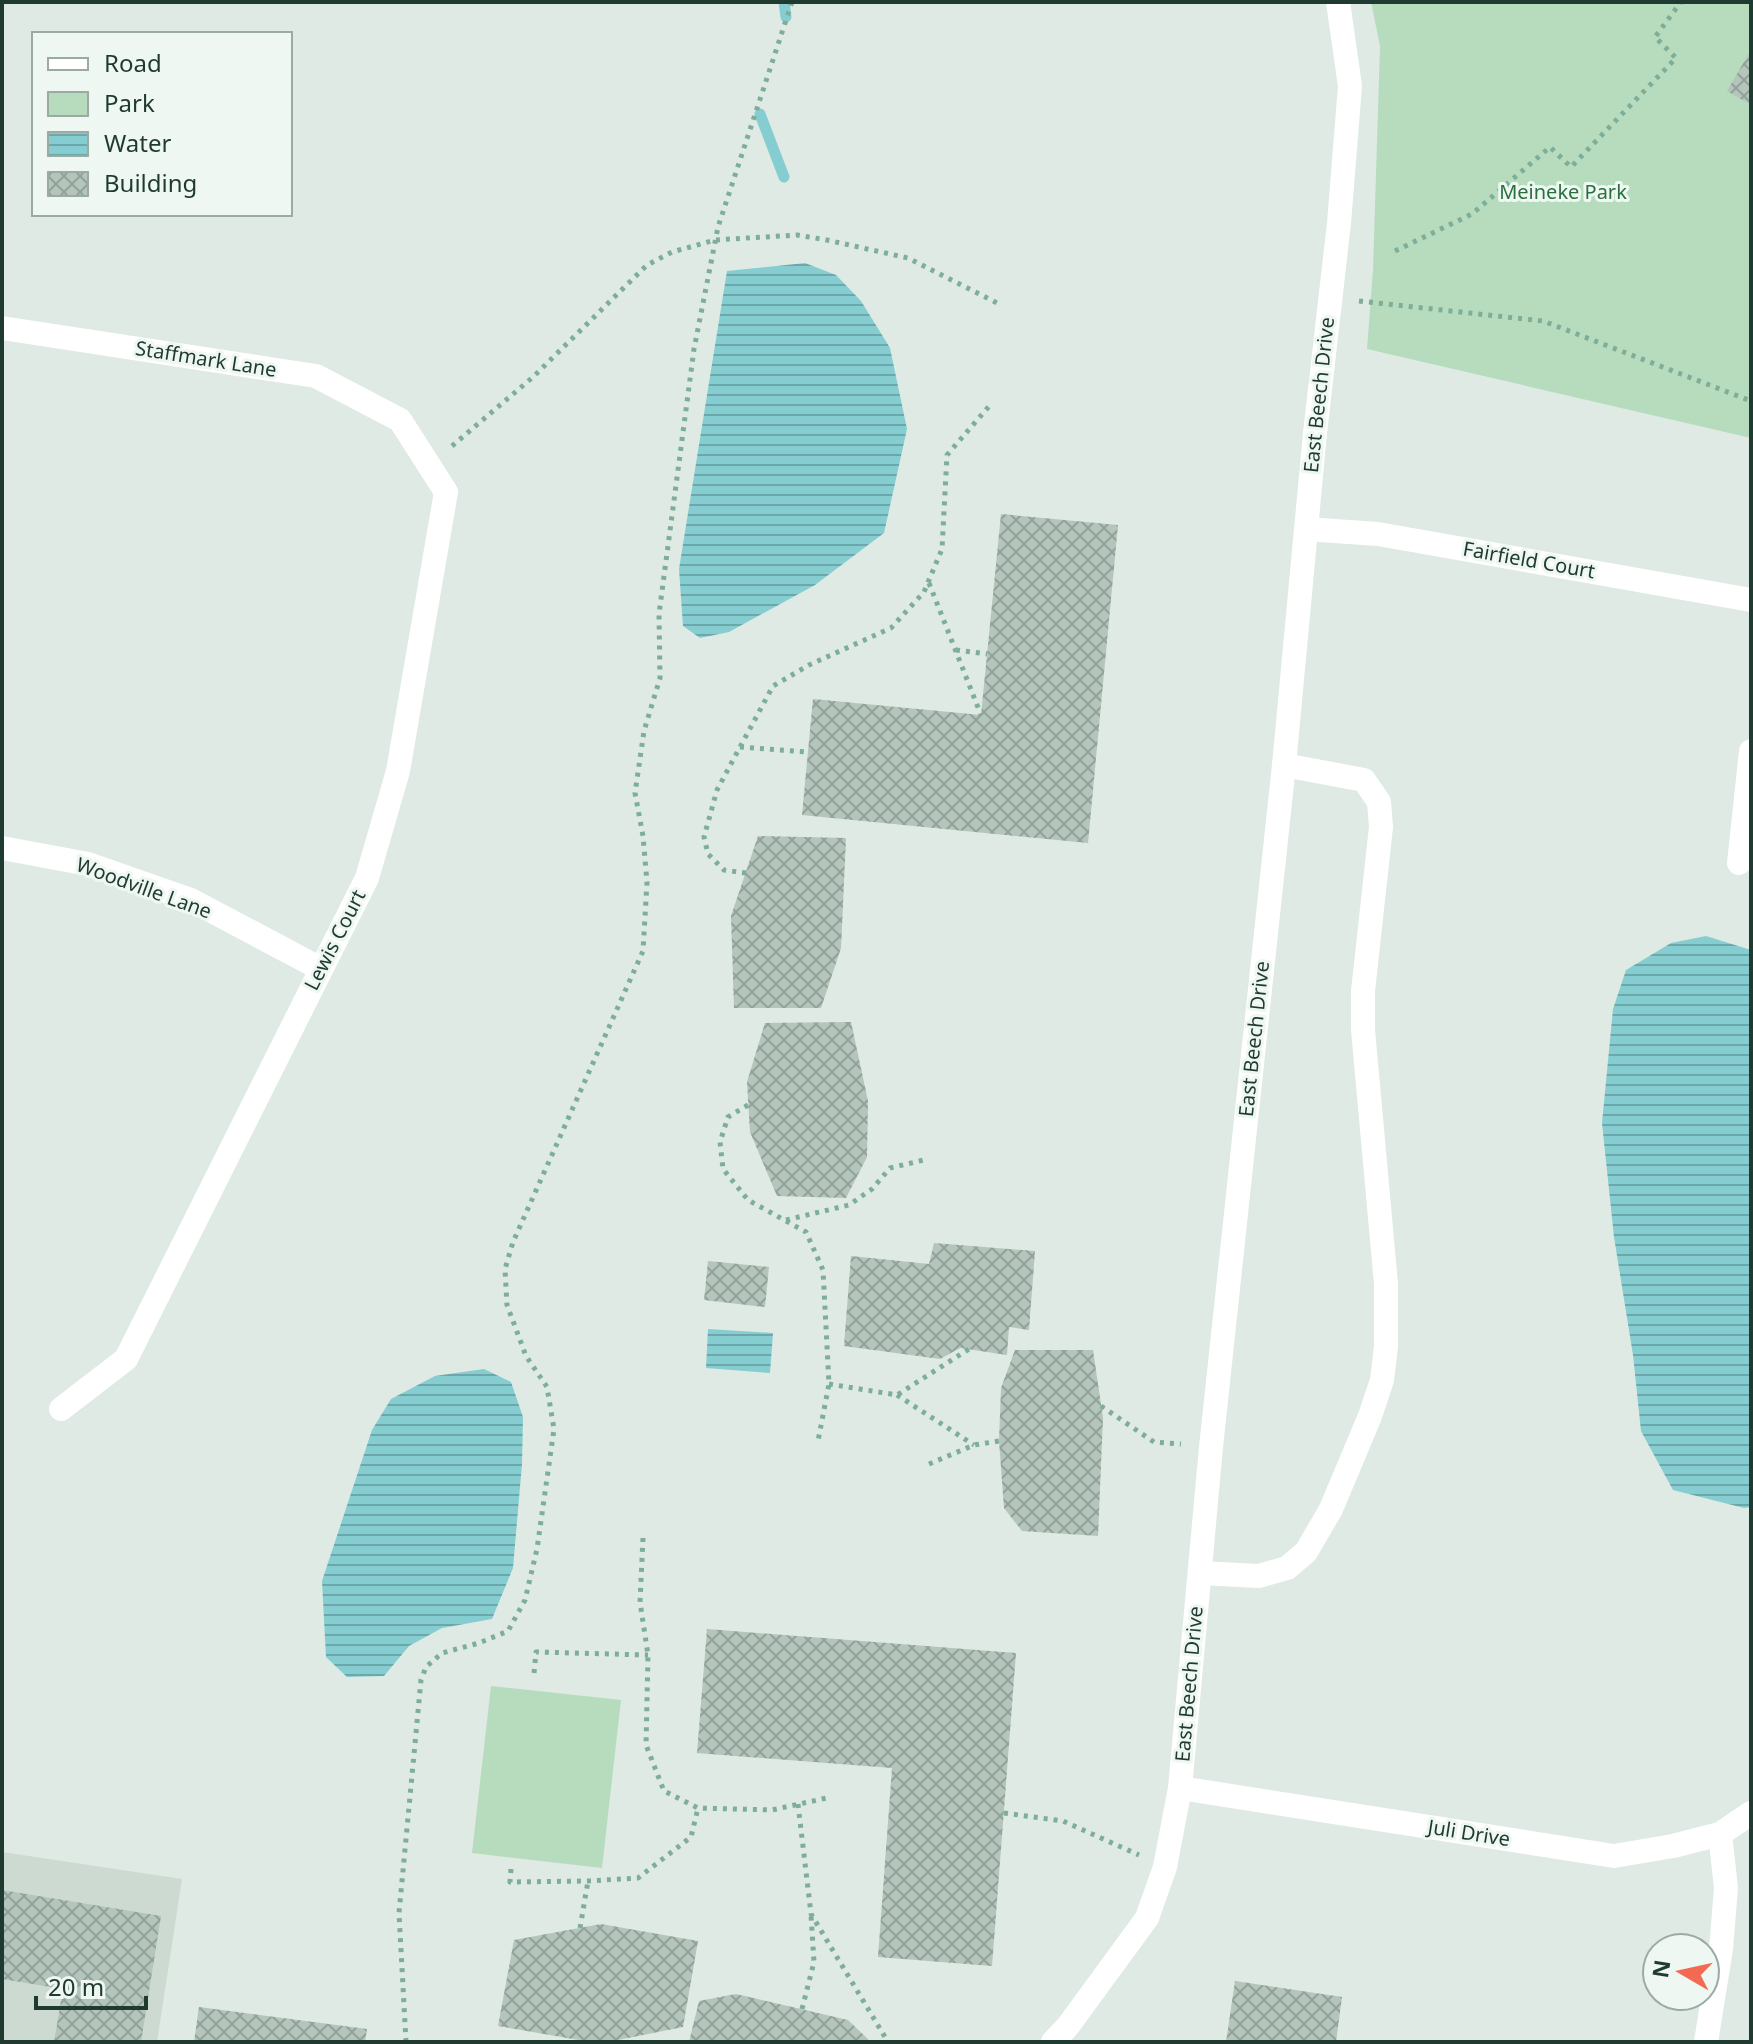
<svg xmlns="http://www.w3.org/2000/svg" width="1753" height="2044" font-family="'Noto Sans',sans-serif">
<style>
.built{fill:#ccdad2}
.green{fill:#b6dcbd}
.water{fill:url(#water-rules)}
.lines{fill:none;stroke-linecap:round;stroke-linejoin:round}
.stream{stroke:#85cdd0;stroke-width:11}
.building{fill:url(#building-cross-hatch)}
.path{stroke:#7eae9a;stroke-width:5;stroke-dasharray:4 6;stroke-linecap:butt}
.minor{stroke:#fff;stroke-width:24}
.labels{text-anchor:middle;stroke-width:6;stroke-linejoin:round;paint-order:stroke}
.park-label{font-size:20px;fill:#2a713e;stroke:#eef7f2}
.street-label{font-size:20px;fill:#1f3a30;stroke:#eef7f2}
</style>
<defs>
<pattern id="water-rules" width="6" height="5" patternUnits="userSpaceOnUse" patternTransform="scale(2)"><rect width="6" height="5" fill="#85cdd0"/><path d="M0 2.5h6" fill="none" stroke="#6ca7a9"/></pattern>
<pattern id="building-cross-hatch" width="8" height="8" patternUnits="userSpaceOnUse" patternTransform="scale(2)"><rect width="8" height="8" fill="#b4c5bc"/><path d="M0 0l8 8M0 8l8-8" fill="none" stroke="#92a199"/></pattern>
</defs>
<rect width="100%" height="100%" fill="#deeae3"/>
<!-- built -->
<path class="built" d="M2,1852L182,1879L157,2042H2Z"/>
<!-- green -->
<g class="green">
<path d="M1371,2H1751V438L1367,349L1373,270L1380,46Z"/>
<path d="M491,1686L621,1700L602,1868L472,1853Z"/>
</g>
<!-- water -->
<g class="water">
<path d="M805,263L836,275L861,301L890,348L907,429L884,533L815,585L729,632L700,638L683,626L679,569L727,271Z"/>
<path d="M1706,936L1751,950V1507L1744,1508L1673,1490L1641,1431L1633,1355L1614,1237L1602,1123L1613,1009L1626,970L1671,943Z"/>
<path d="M708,1329L773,1333L770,1373L706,1368Z"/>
<path d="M484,1369L511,1382L523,1417L522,1464L513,1568L492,1619L442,1628L409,1646L384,1676L347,1677L326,1657L322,1581L372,1430L391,1399L435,1376Z"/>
</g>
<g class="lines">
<!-- stream -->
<g class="stream">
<path d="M784,2L786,17"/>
<path d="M760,114L784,177"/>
</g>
</g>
<!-- building -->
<g class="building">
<path d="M1751,50V105L1727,91Z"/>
<path d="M1001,514L1118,525L1088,843L802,815L813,699L981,715Z"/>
<path d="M758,836L846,838L841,948L821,1008H734L731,916Z"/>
<path d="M851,1022L868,1101L867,1157L846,1198L777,1196L750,1132L747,1082L765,1023Z"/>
<path d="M934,1243L1035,1251L1029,1330L1009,1327L1007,1355L960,1348L940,1359L844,1346L851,1256L929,1264Z"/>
<path d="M708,1261L769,1267L765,1307L704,1300Z"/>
<path d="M1015,1350H1093L1103,1418L1098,1536L1022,1531L1004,1508L999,1441L1001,1388Z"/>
<path d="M707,1629L1016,1653L992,1966L878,1957L892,1768L697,1753Z"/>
<path d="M2,1890L161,1916L141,2042H54L63,1989L2,1979Z"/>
<path d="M601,1924L698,1941L683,2027L608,2042H590L498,2026L514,1940Z"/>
<path d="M1235,1981L1342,1997L1336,2042H1226Z"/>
<path d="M736,1994L848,2020L871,2042H689L699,2001Z"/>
<path d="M199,2007L367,2029L365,2042H194Z"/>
</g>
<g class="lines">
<!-- path -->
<g class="path">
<path d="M1395,251L1472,214L1550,147L1571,167L1676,58L1655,37L1681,2"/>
<path d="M1359,301L1543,321L1751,401"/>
<path d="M452,446L533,377L647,265L672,252L715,240L797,235L827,240L908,258L997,303"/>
<path d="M929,583L981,715"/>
<path d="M956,650L987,654"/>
<path d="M740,747L808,752"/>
<path d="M746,873L724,870L708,854L704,837L717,790L740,747L773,686L809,665L891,628L924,592L942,549L947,455L991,404"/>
<path d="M748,1105L728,1117L720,1142L723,1169L748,1200L806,1232L823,1270L829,1384L818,1441"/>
<path d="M786,1220L849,1205L872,1189L890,1168L928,1159"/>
<path d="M829,1384L897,1395L969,1349"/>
<path d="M897,1395L974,1445"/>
<path d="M1101,1406L1154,1442L1181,1444"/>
<path d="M929,1464L974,1445L999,1441"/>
<path d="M643,1538L640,1602L648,1655L646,1745L664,1791L698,1808L772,1810L831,1797"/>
<path d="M534,1673L536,1652L648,1655"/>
<path d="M798,1804L811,1914L888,2042"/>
<path d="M1004,1813L1063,1821L1139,1855"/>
<path d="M511,1869L510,1882L588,1881L638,1878L691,1837L698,1808"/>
<path d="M580,1928L588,1881"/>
<path d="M802,2009L814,1962L811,1915"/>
<path d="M406,2042L399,1913L421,1680L426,1667L442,1653L479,1643L508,1631L525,1600L537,1549L554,1429L547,1387L526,1356L507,1305L505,1269L513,1242L643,951L647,882L643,836L635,793L644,731L660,678L659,614L694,349L718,227L792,2"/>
</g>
<!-- minor -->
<g class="minor">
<path d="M2,328L316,376L400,420L446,492L398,771L367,878L126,1359L61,1409"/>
<path d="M1306,529L1378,534L1751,600"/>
<path d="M2,848L88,864L191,900L321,969"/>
<path d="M1739,863L1751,751"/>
<path d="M1200,1573L1259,1576L1287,1568L1306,1552L1331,1509L1370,1416L1382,1380L1386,1346V1284L1363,1030V991L1381,827L1379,802L1364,780L1284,765"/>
<path d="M1180,1788L1614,1856L1673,1846L1720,1834L1751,1813"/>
<path d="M1053,2042L1068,2026L1147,1918L1165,1867L1180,1788L1211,1447L1284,765L1315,433L1339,223L1350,86L1338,2"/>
<path d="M1706,2042L1721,1949L1726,1888L1720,1834"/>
</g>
</g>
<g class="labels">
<!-- park labels -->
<g class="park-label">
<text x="1563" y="199">Meineke Park</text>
</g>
<!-- street labels -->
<g class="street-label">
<text transform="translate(206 359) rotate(9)" y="7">Staffmark Lane</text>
<text transform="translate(1319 395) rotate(-84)" y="7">East Beech Drive</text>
<text transform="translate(1529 560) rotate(10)" y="7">Fairfield Court</text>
<text transform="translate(144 888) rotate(20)" y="7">Woodville Lane</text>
<text transform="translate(335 940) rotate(-63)" y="7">Lewis Court</text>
<text transform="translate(1254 1039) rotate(-84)" y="7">East Beech Drive</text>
<text transform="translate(1189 1684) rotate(-85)" y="7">East Beech Drive</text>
<text transform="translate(1469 1833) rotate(9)" y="7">Juli Drive</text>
</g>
</g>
<!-- border -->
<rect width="1753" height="2044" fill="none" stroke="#1f3a30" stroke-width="8"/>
<!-- legend -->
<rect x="32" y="32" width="260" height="184" fill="#eef7f2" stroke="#9baba4" stroke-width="2"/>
<rect x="48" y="58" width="40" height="12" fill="#ffffff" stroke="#9baba4" stroke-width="2"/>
<text x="104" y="72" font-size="24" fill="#1f3a30">Road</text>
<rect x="48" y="92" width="40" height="24" fill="#b6dcbd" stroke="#9baba4" stroke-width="2"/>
<text x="104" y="112" font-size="24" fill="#1f3a30">Park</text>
<rect x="48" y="132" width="40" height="24" fill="url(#water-rules)" stroke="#9baba4" stroke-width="2"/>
<text x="104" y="152" font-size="24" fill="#1f3a30">Water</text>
<rect x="48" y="172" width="40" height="24" fill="url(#building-cross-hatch)" stroke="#9baba4" stroke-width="2"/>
<text x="104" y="192" font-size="24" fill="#1f3a30">Building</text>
<!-- north arrow -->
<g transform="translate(1681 1972) rotate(279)"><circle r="38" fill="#eef7f2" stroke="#9baba4" stroke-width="2"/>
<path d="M0-6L14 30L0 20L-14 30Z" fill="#f36a53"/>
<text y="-12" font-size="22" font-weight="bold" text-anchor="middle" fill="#1f3a30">N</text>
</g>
<!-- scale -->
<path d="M36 1996v12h110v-12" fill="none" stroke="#1f3a30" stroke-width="4"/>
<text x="48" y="1996" font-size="24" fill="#1f3a30" stroke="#eef7f2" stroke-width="6" paint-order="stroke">20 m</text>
</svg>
